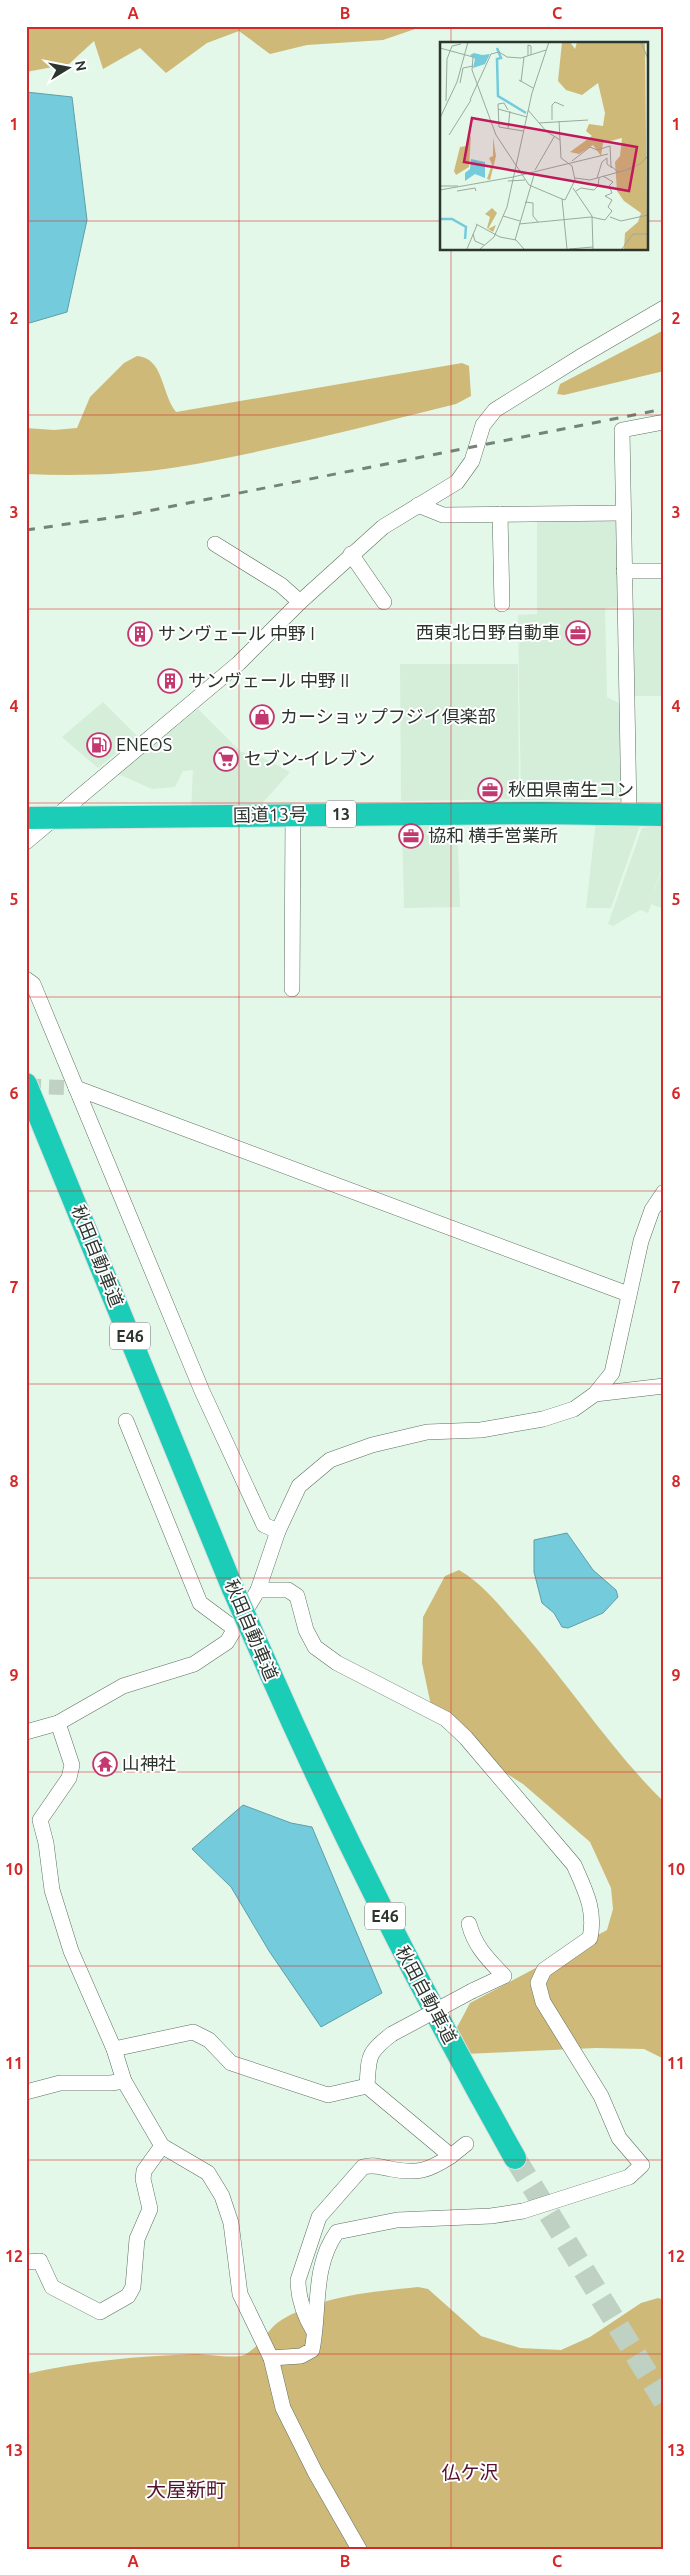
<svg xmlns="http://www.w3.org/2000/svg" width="690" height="2575" font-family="Ubuntu,'Noto Sans JP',sans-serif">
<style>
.built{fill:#d4eed9}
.forest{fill:#cfb978}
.water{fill:#74cbdc;stroke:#5f9ea8}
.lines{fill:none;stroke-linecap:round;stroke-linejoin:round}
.minor-tunnel{stroke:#bfd1c3;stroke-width:15;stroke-dasharray:15 8;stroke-linecap:butt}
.highway-tunnel{stroke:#bfd1c3;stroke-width:22;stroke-dasharray:22 11;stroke-linecap:butt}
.minor-casing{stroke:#5e7062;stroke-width:16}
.highway-casing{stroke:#dddfde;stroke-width:24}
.minor{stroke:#fff;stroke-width:15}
.highway{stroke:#1bccb6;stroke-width:22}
.rail{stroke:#768379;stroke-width:3;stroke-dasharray:9 9;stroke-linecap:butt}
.minor-bridge-casing{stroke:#5e7062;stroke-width:16;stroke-linecap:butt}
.highway-bridge-casing{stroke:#dddfde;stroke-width:24;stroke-linecap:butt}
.minor-bridge{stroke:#fff;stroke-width:15}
.highway-bridge{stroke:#1bccb6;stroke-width:22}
.grid{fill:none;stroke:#d62828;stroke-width:1;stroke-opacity:0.55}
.labels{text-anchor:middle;stroke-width:4;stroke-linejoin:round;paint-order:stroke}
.shield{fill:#fff;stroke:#6c726d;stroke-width:1}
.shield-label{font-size:16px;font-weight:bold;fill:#2d352f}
.poi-label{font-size:18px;fill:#2d352f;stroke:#fff;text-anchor:start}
.street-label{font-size:18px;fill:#2d352f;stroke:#fff}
.neighbourhood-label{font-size:19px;fill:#55122c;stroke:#fff}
.quarter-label{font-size:20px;fill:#55122c;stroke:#fff}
.inset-river{fill:none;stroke:#74cbdc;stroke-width:2.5}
.inset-road{fill:none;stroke:#9aaa9e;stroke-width:1}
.view{fill:#c2185b;fill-opacity:0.15;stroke:#c2185b;stroke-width:2.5}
.inset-edge{fill:none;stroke:#2d352f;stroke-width:2.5}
.neatline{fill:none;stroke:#d62828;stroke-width:2}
.grid-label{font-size:16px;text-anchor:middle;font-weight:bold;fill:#d62828}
</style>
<rect width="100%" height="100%" fill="#e3f8e8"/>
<!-- built -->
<g class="built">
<path d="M617,519L621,607L605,608L607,697L621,704L622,800H521L518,615L537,614V521Z"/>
<path d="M631,608H664V696H632Z"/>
<path d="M518,664L519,799L401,801L400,664Z"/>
<path d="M103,702L137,736L98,768L62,737Z"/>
<path d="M198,709L241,752L258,755L290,772L260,806L191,810L193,770L183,771L175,787L152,789L118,774Z"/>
<path d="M457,819L460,907L404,908L402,821Z"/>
<path d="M596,820L640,825L611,908H586Z"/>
<path d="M664,825V863L649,903L664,866V909L651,904L648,913L640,910L613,926L608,924L642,828Z"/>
</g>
<!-- forest -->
<g class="forest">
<path d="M26,26H424L383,40L307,45L270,54L239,31L207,43L166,73L140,48L103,69L94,41L69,64L26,72Z"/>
<path d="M664,330V371L564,395L557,394L560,384Z"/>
<path d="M137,356C164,358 161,393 176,412L462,363L469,366L471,396L456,404C364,427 271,451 178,467C129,475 76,476 26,474V428L54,430L77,428L90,397L124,363Z"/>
<path d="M459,1570C486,1586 500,1607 521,1630C570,1686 611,1750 664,1802V2059L644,2049L596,2048L464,2054L454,2033L470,2003L607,1930L613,1909L611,1888L590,1842L523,1784L469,1750L433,1715L422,1663L423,1617L445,1576Z"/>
<path d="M418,2287L428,2289L481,2336L520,2348L561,2350L590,2337L641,2303L658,2298L664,2300V2549H26V2374C82,2361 138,2356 195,2354C207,2354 235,2359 244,2355C261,2347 268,2327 283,2319C324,2295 372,2292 418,2287Z"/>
</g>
<!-- water -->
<g class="water">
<path d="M26,92L72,97L87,220L67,312L26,324Z"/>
<path d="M567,1533L593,1570L616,1590L618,1597L603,1613L568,1628L562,1627L554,1613L542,1603L534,1572V1540Z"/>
<path d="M243,1805L291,1823L312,1827L382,1993L321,2027L269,1951L231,1887L192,1849Z"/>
</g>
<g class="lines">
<!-- minor-tunnel -->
<path class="minor-tunnel" d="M26,1086L76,1088"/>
<!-- highway-tunnel -->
<path class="highway-tunnel" d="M515,2158L664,2401"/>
<!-- minor casing -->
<g class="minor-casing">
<g id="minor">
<path d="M418,505L443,515L623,513"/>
<path d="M500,514L502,604"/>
<path d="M215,544L281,585L300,602"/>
<path d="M351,554L384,602"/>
<path d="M624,571H664"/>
<path d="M629,813L622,430L664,422"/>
<path d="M26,842L239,663L300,602L383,527L457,482L472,461L483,425L495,410L580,357L664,308"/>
<path d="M26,979L33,984L202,1391L264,1525L278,1531"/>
<path d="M292,989L293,814"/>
<path d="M76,1088L628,1294"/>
<path d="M595,1394L664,1386"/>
<path d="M126,1421L200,1603L235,1629"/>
<path d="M258,1590H288L297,1596L306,1630L315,1647L337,1663L446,1719L466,1738L574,1865C585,1890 596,1910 590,1938L544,1970L538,1983L543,2002L601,2096L619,2138L642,2165L629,2177L523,2211L491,2216L397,2220L337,2232C312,2266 320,2311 312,2350L301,2356L271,2358"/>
<path d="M58,1723L72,1765L69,1778L40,1820L46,1843L52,1890L71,1951L114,2049L124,2081L162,2146L208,2173L222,2196L231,2223L240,2294L271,2358L283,2408L315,2472L359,2549"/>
<path d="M26,1732L58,1723L123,1686L194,1664L227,1642L258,1590L278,1531L299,1486L330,1460L372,1445L427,1432L481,1430L543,1419L574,1409L595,1394L612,1373L641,1241L652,1210L664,1192"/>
<path d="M469,1924C475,1947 488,1959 504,1976L472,1991"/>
<path d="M114,2049L193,2032L209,2040L231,2063L328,2095L367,2086"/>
<path d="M367,2086C369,2056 367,2053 392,2034"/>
<path d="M26,2092L60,2083H111L124,2081"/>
<path d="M451,2156L466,2144"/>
<path d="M26,2262L40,2261L52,2287L100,2312L128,2296L133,2287L137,2239L150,2209L143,2179L144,2171L162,2146"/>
<path d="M314,2332C305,2317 298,2298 298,2280L319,2217L363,2167C373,2164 380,2167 391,2169C418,2174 428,2171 451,2156L367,2086"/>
</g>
</g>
<!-- highway casing -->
<g class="highway-casing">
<g id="highway">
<path d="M26,818L540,813L664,815"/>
<path d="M26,1084L233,1589"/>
<path d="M268,1668C342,1836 425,1998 515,2158"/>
</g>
</g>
<!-- minor -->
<use href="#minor" class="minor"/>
<!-- highway -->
<use href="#highway" class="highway"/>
<!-- rail -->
<path class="rail" d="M26,530L123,516L664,409"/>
<!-- minor-bridge casing -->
<g class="minor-bridge-casing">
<path id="minor-bridge" d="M392,2034L472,1991"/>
</g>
<!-- highway-bridge casing -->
<g class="highway-bridge-casing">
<path id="highway-bridge" d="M233,1589L268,1668"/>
</g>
<!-- minor-bridge -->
<use href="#minor-bridge" class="minor-bridge"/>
<!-- highway-bridge -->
<use href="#highway-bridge" class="highway-bridge"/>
</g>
<!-- grid -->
<path class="grid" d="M239,26V2549M451,26V44M26,221H441M646,221H664M451,249V2549M26,415H664M26,609H664M26,803H664M26,997H664M26,1191H664M26,1384H664M26,1578H664M26,1772H664M26,1966H664M26,2160H664M26,2354H664"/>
<!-- icons -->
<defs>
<g id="office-ring" transform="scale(1.25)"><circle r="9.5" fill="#fff" stroke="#c3386e" stroke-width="1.5"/><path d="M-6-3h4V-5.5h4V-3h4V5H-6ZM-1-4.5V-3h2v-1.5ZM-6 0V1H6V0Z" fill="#c3386e"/></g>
<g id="building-ring" transform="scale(1.25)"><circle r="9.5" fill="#fff" stroke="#c3386e" stroke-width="1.5"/><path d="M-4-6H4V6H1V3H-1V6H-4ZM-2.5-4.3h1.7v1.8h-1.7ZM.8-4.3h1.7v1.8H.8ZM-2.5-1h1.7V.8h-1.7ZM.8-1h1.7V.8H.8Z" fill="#c3386e"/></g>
<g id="shop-ring" transform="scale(1.25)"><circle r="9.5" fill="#fff" stroke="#c3386e" stroke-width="1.5"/><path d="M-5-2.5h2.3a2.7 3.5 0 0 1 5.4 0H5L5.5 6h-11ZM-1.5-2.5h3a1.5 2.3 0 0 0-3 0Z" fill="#c3386e"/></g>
<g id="fuel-ring" transform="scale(1.25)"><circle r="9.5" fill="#fff" stroke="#c3386e" stroke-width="1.5"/><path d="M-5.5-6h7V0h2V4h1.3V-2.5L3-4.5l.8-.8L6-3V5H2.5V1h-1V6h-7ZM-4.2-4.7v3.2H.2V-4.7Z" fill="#c3386e"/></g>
<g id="supermarket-ring" transform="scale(1.25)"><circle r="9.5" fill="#fff" stroke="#c3386e" stroke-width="1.5"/><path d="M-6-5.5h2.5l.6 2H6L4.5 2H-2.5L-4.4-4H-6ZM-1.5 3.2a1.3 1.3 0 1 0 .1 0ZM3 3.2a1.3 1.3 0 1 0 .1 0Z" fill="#c3386e"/></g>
<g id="temple-ring" transform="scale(1.25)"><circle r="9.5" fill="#fff" stroke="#c3386e" stroke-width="1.5"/><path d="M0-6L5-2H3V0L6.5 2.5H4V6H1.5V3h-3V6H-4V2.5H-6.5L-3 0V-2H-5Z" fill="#c3386e"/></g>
</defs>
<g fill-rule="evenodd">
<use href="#office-ring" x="578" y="633"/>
<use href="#building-ring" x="140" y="634"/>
<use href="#building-ring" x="170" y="681"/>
<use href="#shop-ring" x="262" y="717"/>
<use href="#fuel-ring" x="99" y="745"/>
<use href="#supermarket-ring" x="226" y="759"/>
<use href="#office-ring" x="490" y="790"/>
<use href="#office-ring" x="411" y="836"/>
<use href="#temple-ring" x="105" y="1764"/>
</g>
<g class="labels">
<!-- shield labels -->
<g class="shield">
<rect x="326" y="800.5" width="30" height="27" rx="4"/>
<rect x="110" y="1322.5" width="40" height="27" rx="4"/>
<rect x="365" y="1902.5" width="40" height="27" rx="4"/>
</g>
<g class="shield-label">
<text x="341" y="820">13</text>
<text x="130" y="1342">E46</text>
<text x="385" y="1922">E46</text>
</g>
<!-- poi labels -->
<g class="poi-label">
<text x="560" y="639" text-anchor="end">西東北日野自動車</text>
<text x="158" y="640">サンヴェール 中野 I</text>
<text x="188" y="687">サンヴェール 中野 II</text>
<text x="280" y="723">カーショップフジイ倶楽部</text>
<text x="116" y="751">ENEOS</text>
<text x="244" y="765">セブン-イレブン</text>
<text x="508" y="796">秋田県南生コン</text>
<text x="428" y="842">協和 横手営業所</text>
<text x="122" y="1770">山神社</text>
</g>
<!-- street labels -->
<g class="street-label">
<text transform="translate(270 815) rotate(-1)" y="6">国道13号</text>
<text transform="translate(97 1256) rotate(68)" y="6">秋田自動車道</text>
<text transform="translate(251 1630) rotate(67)" y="6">秋田自動車道</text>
<text transform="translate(426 1995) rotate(62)" y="6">秋田自動車道</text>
</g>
<!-- neighbourhood labels -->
<g class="neighbourhood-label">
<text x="470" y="2479">仏ケ沢</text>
</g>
<!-- quarter labels -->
<g class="quarter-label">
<text x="186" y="2497">大屋新町</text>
</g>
</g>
<!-- overview -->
<g transform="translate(440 42)">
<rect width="208" height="208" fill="#e3f8e8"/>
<path d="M122,0H130L135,7L137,0H205L207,207H184L185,191L198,180L201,171L184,159L177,149L175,120L180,114L182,96L163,101L161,114L153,103L139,112L130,110L152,94L146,89L149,82L163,84L165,71L158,41L142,53L126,48L118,39ZM31,93L29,125L16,133L14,129L20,105L27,104ZM53,95L56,114L50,138L47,137L52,122L49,116L53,114ZM52,166L57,171L48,187L56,183L53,190L47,186L50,175L45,172Z" fill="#cfb978"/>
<path d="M34,11L42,13L50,12L45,22L33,26L35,17L30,13ZM31,117L45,120V136L35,132L25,139V131L30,127Z" fill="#74cbdc"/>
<path class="inset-river" d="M57,6L61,16L57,17L58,54L86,71M0,177H12L26,185L25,197"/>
<path class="inset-road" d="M201,0L208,17M0,6L33,15L32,28L56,93L89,143L122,157M88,14V3L91,4V13M79,38L93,46M81,40L84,15M20,41L23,26L33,24M30,58L51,12L59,10L67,15L81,16L106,8M6,59L7,17L12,4L21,2M58,67L87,75M68,68L64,61L58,62L59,85L83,89M88,68L106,89L120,98M0,76L17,40L28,0M112,78V63L115,60L124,64M119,79L121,116L132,124L135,138L125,158L122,157M99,81L148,78M68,87L70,69M9,93L31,58M132,119L150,105L157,108L170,104L171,124L178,130M95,128L114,95M135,136L150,138L186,128L200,122L208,114M157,136L162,120L167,116V122L172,126M68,139L85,138M0,144H18M133,146L152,174L153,207M0,148L73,135L168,112M17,149L35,146L36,149M136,149L141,146L154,148L158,144L159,136M122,157L127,207M85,160L93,161V174L98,180M63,174L80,179M170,175L181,179L208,173M36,182L60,195L76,198L84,207M79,182L151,175L165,178L172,169L168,165L172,158L165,154L172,151L169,144L173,140L163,134M33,192L35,199L44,203M75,198L94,133M27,207L37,183M40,207L54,195L67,165L92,51L109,0M129,207L153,205M182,207L193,192H208"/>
<path class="view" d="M32,76L197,105L189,149L24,120Z"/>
<rect width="208" height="208" class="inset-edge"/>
</g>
<!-- border -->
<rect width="690" height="2575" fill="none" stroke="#ffffff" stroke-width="55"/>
<!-- north arrow -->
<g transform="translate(68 68) rotate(80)" stroke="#ffffff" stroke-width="4" paint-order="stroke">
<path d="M0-4L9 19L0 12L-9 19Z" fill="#2d352f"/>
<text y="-8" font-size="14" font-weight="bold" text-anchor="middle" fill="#2d352f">N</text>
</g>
<rect x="28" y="28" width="634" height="2520" class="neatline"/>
<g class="grid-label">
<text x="133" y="19">A</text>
<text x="345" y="19">B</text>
<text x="557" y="19">C</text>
<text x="14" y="130">1</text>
<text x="676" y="130">1</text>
<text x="14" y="324">2</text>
<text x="676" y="324">2</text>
<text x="14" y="518">3</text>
<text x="676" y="518">3</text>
<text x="14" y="712">4</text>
<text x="676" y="712">4</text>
<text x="14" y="905">5</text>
<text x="676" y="905">5</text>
<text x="14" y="1099">6</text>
<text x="676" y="1099">6</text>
<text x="14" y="1293">7</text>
<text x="676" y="1293">7</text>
<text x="14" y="1487">8</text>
<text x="676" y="1487">8</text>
<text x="14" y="1681">9</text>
<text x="676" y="1681">9</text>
<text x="14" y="1875">10</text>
<text x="676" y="1875">10</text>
<text x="14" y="2069">11</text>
<text x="676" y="2069">11</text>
<text x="14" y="2262">12</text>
<text x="676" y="2262">12</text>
<text x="14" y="2456">13</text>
<text x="676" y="2456">13</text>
<text x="133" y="2567">A</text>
<text x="345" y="2567">B</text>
<text x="557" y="2567">C</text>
</g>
</svg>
